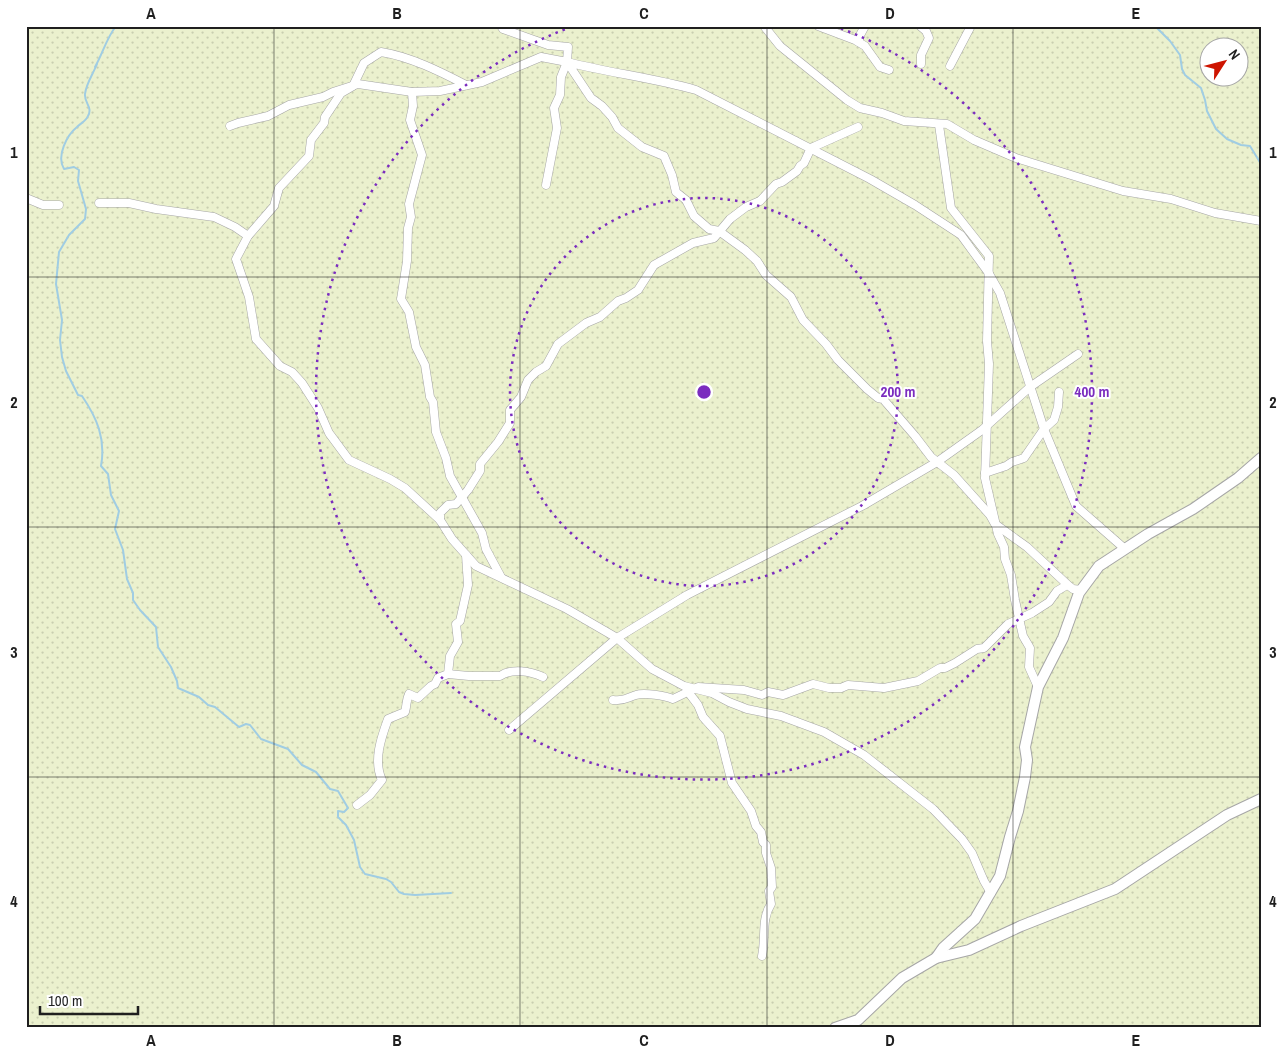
<svg xmlns="http://www.w3.org/2000/svg" width="1287" height="1054" font-family="'Archivo Narrow',sans-serif">
<style>
.farmland{fill:url(#farmland-dots);fill-rule:evenodd}
.lines{fill:none;stroke-linecap:round;stroke-linejoin:round}
.stream{stroke:#a0cde3;stroke-width:2}
.minor-casing{stroke:#a6a6a6;stroke-width:9}
.tertiary-casing{stroke:#a6a6a6;stroke-width:12}
.minor{stroke:#fff;stroke-width:8}
.tertiary{stroke:#fff;stroke-width:10}
.grid{fill:none;stroke:#1f1f1f;stroke-width:1;stroke-opacity:0.55}
.ring{fill:none;stroke:#7b2cbf;stroke-width:2.5;stroke-dasharray:2.5 5}
.centre{fill:#7b2cbf;stroke:#fff;stroke-width:2.5}
.ring-label{font-size:15px;text-anchor:middle;font-weight:bold;fill:#7b2cbf;stroke:#fff;stroke-width:4;stroke-linejoin:round;paint-order:stroke}
.neatline{fill:none;stroke:#1f1f1f;stroke-width:2}
.grid-label{font-size:16px;text-anchor:middle;font-weight:bold;fill:#1f1f1f}
</style>
<defs>
<pattern id="farmland-dots" width="8" height="8" patternUnits="userSpaceOnUse" patternTransform="scale(1.25)"><rect width="8" height="8" fill="#ebf1ce"/><path d="M2 2h.1M6 6h.1" fill="none" stroke="#c9ceb0" stroke-width="1.8" stroke-linecap="round"/></pattern>
</defs>
<rect width="100%" height="100%" fill="#f1eee4"/>
<!-- farmland -->
<path class="farmland" d="M26,26H1261V1028H26ZM1210,48H1240V78H1210Z"/>
<g class="lines">
<!-- stream -->
<g class="stream">
<path d="M116,26C106,39 103,53 95,67L97,64C93,74 86,84 85,94C84,103 93,107 88,116C86,121 81,123 77,127C67,135 56,156 64,169L74,167L79,170L78,181L86,209L85,219L69,235L59,252L56,284L62,320L60,340L62,357L66,371L78,395L82,396C97,418 106,439 101,466L108,474L111,495L119,511L115,529L123,550L127,579L133,593V600L140,610L156,627L158,647L171,667L177,681L178,688L199,697L208,705L215,707L239,727L246,724L250,725L261,739L288,749L302,765L316,772L330,789L338,791L348,808L344,812L338,811V817L346,825L354,840L360,867L365,874L386,879L391,882L399,892L404,894L415,895L451,893"/>
<path d="M1155,26L1170,41L1180,55L1182,69L1185,75L1201,88L1205,100L1207,111L1216,129L1227,139L1241,145L1250,146L1261,164"/>
</g>
<!-- minor casing -->
<g class="minor-casing">
<g id="minor">
<path d="M764,26L780,46L847,100L860,108L882,113L904,121L947,124L974,140L1016,158L1123,191L1171,199L1215,213L1261,221"/>
<path d="M818,26L855,40L865,46L880,67L889,70"/>
<path d="M920,26L926,31L929,38L921,55V64"/>
<path d="M859,42V37L865,26"/>
<path d="M950,66L971,26"/>
<path d="M466,85C439,71 411,57 381,52L364,63L353,86L341,93L325,117L324,123L311,140L309,156L279,188L274,206L248,236L236,259L249,297L256,339L280,366L292,372L302,383L318,408L329,433L349,460L390,479L405,488L440,520L452,539L476,566L567,609L617,638L652,669L684,686L712,693L729,702L747,709L781,716L824,732L864,755L933,809L962,839L972,853L984,881L991,893"/>
<path d="M412,92L413,106L410,120L422,155L409,204L411,217L408,228L407,261L401,299L409,312L416,347L425,365L430,397L433,402L436,432L446,458L450,476L482,533L486,549L501,577"/>
<path d="M939,125L951,208L989,256L987,341L989,364L985,478L998,534L1004,547L1005,559L1011,575L1015,600L1023,636L1030,648L1029,667L1038,687"/>
<path d="M230,126L238,123L268,116L289,105L323,97L333,92L358,84L412,92L440,91L482,82L541,57L567,62L568,47L548,45L503,29L501,26"/>
<path d="M546,185L557,128L554,108L560,95L561,77L567,62"/>
<path d="M26,198L43,205H59"/>
<path d="M99,203H129L156,209L214,217L235,227L248,236"/>
<path d="M985,473L1006,466L1012,462L1024,458L1044,429L1054,420L1058,407L1059,392"/>
<path d="M440,520V513L448,505L456,504L468,490L480,471V464L498,442L510,423V410L521,397L528,380L536,372L546,366L558,344L586,323L600,317L618,301L626,298L638,290L654,265L693,243L714,238L730,219L746,207L760,201L776,184L782,182L797,171L800,166L804,163L811,148L858,127"/>
<path d="M1081,590L1073,589L1069,586L1027,547L995,524L990,515L954,475L931,457L915,436L883,399L878,398L867,389L838,360L826,344L803,320L791,297L766,275L757,261L745,250L719,231L709,229L694,216L686,200L676,192L672,175L664,156L642,147L618,128L612,117L602,106L591,98L567,62C610,73 654,78 696,90L870,179L915,205L961,235L988,272L1000,293L1044,429L1076,506L1125,549"/>
<path d="M448,674L469,676H500C512,668 530,671 543,677"/>
<path d="M689,693L698,705L703,717L720,736L732,783L751,811L756,826L761,832L763,842L766,845V853L771,868L772,887L769,891L771,904C761,919 766,938 762,956"/>
<path d="M613,700C625,701 626,698 636,695C644,692 666,696 673,699L698,687L744,690L762,695L768,692L783,695L813,684L829,688H841L848,685L884,688L918,681L940,668H945L955,663L977,649L984,648L1008,624L1032,613L1049,602L1057,591L1067,585"/>
<path d="M509,730L617,638L687,595L862,506L937,462L982,430L1030,387L1078,354"/>
<path d="M357,805L370,795L382,780C373,761 381,738 388,719L405,712C407,705 406,700 409,694L418,698L431,686L435,684L438,678L448,674L450,656L458,642L456,624L460,621L468,585L466,555"/>
</g>
</g>
<!-- tertiary casing -->
<g class="tertiary-casing">
<g id="tertiary">
<path d="M936,958L943,948L975,919L1000,876L1010,837L1018,811L1025,777L1027,760L1025,747L1038,687L1063,638L1079,593L1099,566L1148,534L1193,509L1238,478L1261,458"/>
<path d="M835,1028L858,1020L902,978L936,958L969,950L1021,926L1115,889L1227,815L1261,799"/>
</g>
</g>
<!-- minor -->
<use href="#minor" class="minor"/>
<!-- tertiary -->
<use href="#tertiary" class="tertiary"/>
</g>
<!-- grid -->
<path class="grid" d="M274,26V1028M520,26V1028M767,26V1028M1013,26V1028M26,277H1261M26,527H1261M26,777H1261"/>
<!-- distance rings -->
<g class="ring">
<circle cx="704" cy="392" r="194"/>
<path d="M834 26A388 388 0 1 1 574 26"/>
</g>
<circle cx="704" cy="392" r="8" class="centre"/>
<g class="ring-label">
<text x="898" y="397">200 m</text>
<text x="1092" y="397">400 m</text>
</g>
<!-- border -->
<rect width="1287" height="1054" fill="none" stroke="#ffffff" stroke-width="55"/>
<!-- north arrow -->
<g transform="translate(1224 62) rotate(54)"><circle r="24" fill="#ffffff" stroke="#a5a5a5"/>
<path d="M0-4L9 19L0 12L-9 19Z" fill="#ce1400"/>
<text y="-8" font-size="14" font-weight="bold" text-anchor="middle" fill="#1f1f1f">N</text>
</g>
<!-- scale -->
<path d="M40 1006v8h98v-8" fill="none" stroke="#1f1f1f" stroke-width="2.5"/>
<text x="48" y="1006" font-size="15" fill="#1f1f1f" stroke="#ffffff" stroke-width="4" paint-order="stroke">100 m</text>
<rect x="28" y="28" width="1232" height="998" class="neatline"/>
<g class="grid-label">
<text x="151" y="19">A</text>
<text x="397" y="19">B</text>
<text x="644" y="19">C</text>
<text x="890" y="19">D</text>
<text x="1136" y="19">E</text>
<text x="14" y="158">1</text>
<text x="1273" y="158">1</text>
<text x="14" y="408">2</text>
<text x="1273" y="408">2</text>
<text x="14" y="658">3</text>
<text x="1273" y="658">3</text>
<text x="14" y="907">4</text>
<text x="1273" y="907">4</text>
<text x="151" y="1046">A</text>
<text x="397" y="1046">B</text>
<text x="644" y="1046">C</text>
<text x="890" y="1046">D</text>
<text x="1136" y="1046">E</text>
</g>
</svg>
